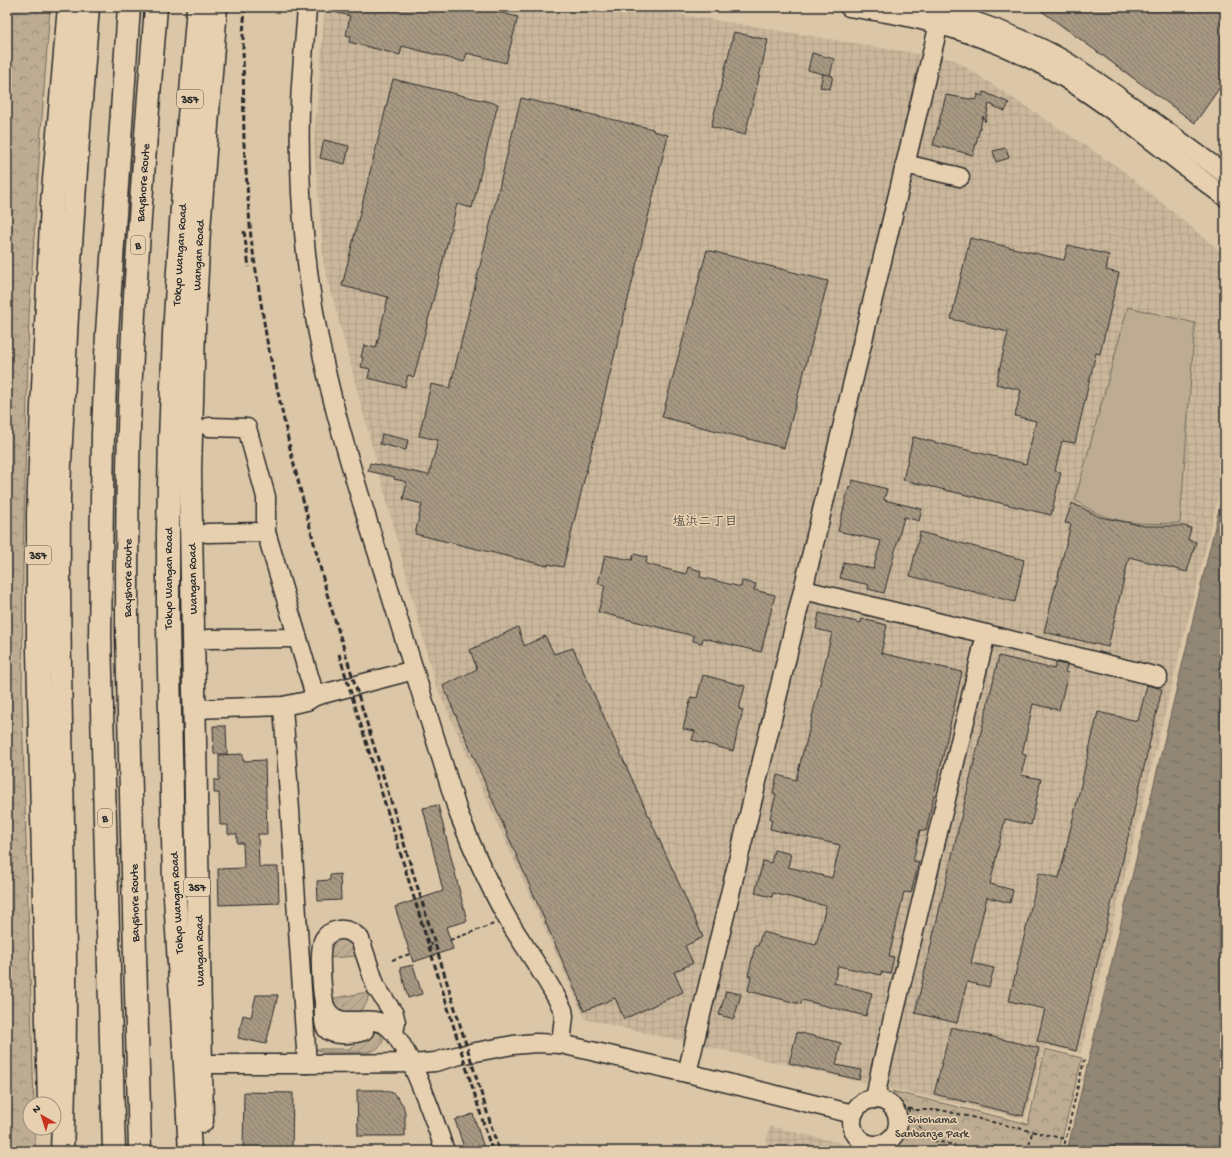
<svg xmlns="http://www.w3.org/2000/svg" width="1232" height="1158" font-family="'Gochi Hand','Klee One',sans-serif">
<style>
.industrial{fill:url(#industrial-grid)}
.grass{fill:#bdac92;stroke:#746c5e}
.forest{fill:url(#forest-crowns);stroke:#746c5e}
.garden{fill:url(#garden-furrows);stroke:#746c5e}
.water{fill:url(#water-ripples);stroke:#696257}
.building{fill:url(#building-back-hatch);stroke:#2b2b2b}
.lines{fill:none;stroke-linecap:round;stroke-linejoin:round}
.minor-casing{stroke:#2b2b2b;stroke-width:21}
.highway-casing{stroke:#2b2b2b;stroke-width:25}
.path{stroke:#2b2b2b;stroke-width:2;stroke-dasharray:4 3;stroke-linecap:butt}
.minor{stroke:#e6d0af;stroke-width:18}
.highway{stroke:#e6d0af;stroke-width:22}
.rail{stroke:#2b2b2b;stroke-width:3;stroke-dasharray:6 3;stroke-linecap:butt}
.labels{text-anchor:middle;stroke-width:3.5;stroke-linejoin:round;paint-order:stroke}
.shield{fill:#e6d0af;stroke:#635c53;stroke-width:1}
.shield-label{font-size:11px;font-weight:bold;fill:#2b2b2b}
.street-label{font-size:12px;fill:#2b2b2b;stroke:#e6d0af}
.park-label{font-size:12px;fill:#413e3a;stroke:#e6d0af}
.neighbourhood-label{font-size:13px;fill:#2b2b2b;stroke:#e6d0af}
</style>
<defs>
<pattern id="industrial-grid" width="8" height="8" patternUnits="userSpaceOnUse"><rect width="8" height="8" fill="#cbb89c"/><path d="M0 4h8M4 0v8" fill="none" stroke="#ae9e87"/></pattern>
<pattern id="forest-crowns" width="20" height="18" patternUnits="userSpaceOnUse"><rect width="20" height="18" fill="#bdac92"/><path d="M2 6a3 3 0 1 1 6 0M12 15a3 3 0 1 1 6 0" fill="none" stroke="#9a8c77"/></pattern>
<pattern id="garden-furrows" width="10" height="10" patternUnits="userSpaceOnUse"><rect width="10" height="10" fill="#bdac92"/><path d="M-1 1l2-2M0 10L10 0M9 11l2-2" fill="none" stroke="#9a8c77"/></pattern>
<pattern id="water-ripples" width="26" height="14" patternUnits="userSpaceOnUse"><rect width="26" height="14" fill="#928674"/><path d="M2 4q2-2 4 0t4 0M15 11q2-2 4 0t4 0" fill="none" stroke="#776e5f"/></pattern>
<pattern id="building-back-hatch" width="6" height="6" patternUnits="userSpaceOnUse"><rect width="6" height="6" fill="#a79882"/><path d="M-1 5l2 2M0 0l6 6M5-1l2 2" fill="none" stroke="#887c6b"/></pattern>
</defs>
<rect width="100%" height="100%" fill="#dbc6a7"/>
<filter id="ink" filterUnits="userSpaceOnUse"><feTurbulence type="fractalNoise" baseFrequency=".025" numOctaves="2"/><feDisplacementMap in="SourceGraphic" scale="8" xChannelSelector="R" yChannelSelector="G"/><feConvolveMatrix kernelMatrix="1 2 1 2 8 2 1 2 1" color-interpolation-filters="sRGB"/></filter>
<g filter="url(#ink)">
<!-- industrial -->
<g class="industrial">
<path d="M325,7H636L955,60L1118,167L1225,255V470L1081,1053L1044,1046L1025,1119L585,1019L435,683L324,265L314,144Z"/>
<path d="M770,1126L844,1144L847,1148L846,1151H764Z"/>
</g>
<!-- grass -->
<path class="grass" d="M1128,307L1195,323L1180,523C1152,524 1126,525 1099,514C1091,511 1083,505 1075,500Z"/>
<!-- forest -->
<g class="forest">
<path d="M7,7H50L41,131L29,316L23,559L22,709L34,1104H30V1128H35V1151H7Z"/>
<path d="M1045,1049L1082,1058L1059,1151H890C905,1141 913,1124 904,1106C901,1101 896,1096 892,1091L1028,1124Z"/>
</g>
<!-- garden -->
<g class="garden">
<path d="M335,938L351,939L358,956L327,958L329,943Z"/>
<path d="M368,992C369,1003 364,1008 356,1014L335,1010L330,999Z"/>
<path d="M378,1032C389,1042 379,1049 369,1052H323L315,1049H349L354,1044L356,1039L372,1033Z"/>
</g>
<!-- water -->
<path class="water" d="M1225,484V1151H1067Z"/>
<!-- building -->
<g class="building">
<path d="M327,7H478L518,17L506,63L467,53L464,62L402,46L400,55L349,42L351,36L346,35L350,16L326,10Z"/>
<path d="M1036,7H1225V80L1195,123Z"/>
<path d="M734,32L768,40L745,135L711,127Z"/>
<path d="M812,53L834,59L830,76L808,70Z"/>
<path d="M823,74L833,76L830,89L820,87Z"/>
<path d="M393,79L498,104L472,208L457,204L414,377L408,375L405,387L368,378L370,369L361,367L363,358L361,357L364,345L376,348L388,297L342,286Z"/>
<path d="M984,92L1009,103L1005,111L989,104L985,122L983,116L973,155L933,145L946,95L976,100L978,96L977,94L982,96Z"/>
<path d="M521,98L653,129V131L668,135L563,567L548,564V566L415,534L422,504L403,499L407,482L394,479L395,477L368,471L370,463L429,475L438,440L419,436L431,384L450,388Z"/>
<path d="M324,140L349,146L345,164L320,158Z"/>
<path d="M1006,148L1009,158L996,162L993,151Z"/>
<path d="M970,238L1064,260L1068,245L1109,255L1106,270L1119,273L1100,354L1096,353L1075,443L1062,441L1055,471L1061,472L1051,515L903,480L913,437L1026,464L1036,421L1015,416L1021,390L996,384L1008,332L951,319Z"/>
<path d="M707,250L828,281L784,448L662,417Z"/>
<path d="M382,434L408,440L406,450L380,444Z"/>
<path d="M853,480L887,489L884,500L922,509L919,521L904,517L884,593L868,589L869,585L840,578L844,562L873,569L881,541L838,531L849,487L851,488Z"/>
<path d="M1072,503L1100,517L1145,526H1184L1191,528L1188,540L1196,542L1187,572L1129,557L1108,647L1044,632L1071,524L1065,523Z"/>
<path d="M920,532L1024,560L1015,602L910,576Z"/>
<path d="M634,554L647,557L646,564L686,574L688,567L701,571L700,577L741,587L742,581L756,584L754,590L775,595L761,652L703,638L702,643L693,641L694,636L598,612L605,586L598,584L605,555L632,560Z"/>
<path d="M819,613L861,623L862,619L887,625L881,653L962,672L926,831L920,830L913,861L919,862L911,893L904,892L889,956L894,957L890,974L881,972V975L838,966L834,983L872,993L866,1016L802,1000L801,1004L748,991L751,976H748L755,946H758L762,932L816,945L826,906L773,893L772,897L755,893L763,861L771,863L774,850L791,854L788,867L832,878L840,845L770,829L772,819L770,818L776,794L773,793L777,775L796,780L804,747H805L832,633L816,629Z"/>
<path d="M518,627L524,646L545,636L554,654L573,648L703,937L685,946L693,963L674,972L683,992L624,1019L615,998L584,1011L443,686L477,669L470,650Z"/>
<path d="M999,656L1054,669L1056,663L1067,665L1065,672L1068,673L1059,710L1033,704L1022,754L1026,755L1021,775L1041,779L1031,825L1005,819L990,884L1013,890L1010,903L987,897L971,963L994,968L989,987L967,982L957,1023L915,1013Z"/>
<path d="M703,675L745,686L739,709L743,710L733,751L692,740L695,731L683,729L691,697L697,698Z"/>
<path d="M1147,685L1162,689L1117,885H1116L1076,1051L1037,1041L1045,1009L1009,1001L1039,873L1059,878L1098,712L1138,721Z"/>
<path d="M213,726H226L227,754H214Z"/>
<path d="M243,754V761L265,760L267,834H258L259,867H278L279,903L219,905L218,869L244,868L243,843H237V834H228V825H220L219,793H214V780H219V755Z"/>
<path d="M438,805L467,921L446,927L453,949L413,962L395,907L443,891L423,808Z"/>
<path d="M340,874L341,900L318,901L317,881L330,880V875Z"/>
<path d="M413,965L422,994L408,998L400,968Z"/>
<path d="M726,991L741,994L734,1019L719,1015Z"/>
<path d="M256,995H278L266,1044L238,1038L243,1015L251,1017Z"/>
<path d="M951,1027L1039,1048L1023,1116L934,1094Z"/>
<path d="M797,1032L841,1043L836,1065L861,1070L859,1080L789,1063Z"/>
<path d="M357,1090H382L393,1093L398,1098L403,1105L405,1113V1136H358Z"/>
<path d="M244,1092L293,1093L292,1151H243Z"/>
<path d="M473,1114L485,1151H465L455,1120Z"/>
</g>
<g class="lines">
<!-- minor casing -->
<g class="minor-casing">
<g id="minor">
<path d="M307,7C305,40 301,73 300,106C299,152 300,198 305,243C315,356 349,463 383,570C408,651 433,731 458,812C474,852 491,892 513,928C530,955 549,981 563,1010L564,1016L561,1044"/>
<path d="M849,7C870,10 891,13 912,18C965,30 1020,50 1066,79C1122,114 1172,158 1225,197"/>
<path d="M928,7C971,19 1013,33 1053,54C1076,66 1098,82 1119,97C1155,122 1190,148 1225,174"/>
<path d="M905,164L960,177"/>
<path d="M209,427L247,428L266,497V532L315,696"/>
<path d="M207,533L266,532"/>
<path d="M804,590L986,634L1158,677"/>
<path d="M207,639L298,638"/>
<path d="M283,706L307,1064"/>
<path d="M194,709L283,706L307,701L315,696L414,670"/>
<path d="M324,1003C324,1010 323,1020 325,1026C329,1038 355,1034 364,1031"/>
<path d="M394,1033L396,1022L394,1014L376,987L360,939C354,933 348,929 339,930C333,931 327,934 324,939C318,946 322,991 324,1002C324,1005 326,1008 327,1010C340,1031 365,1014 384,1024C406,1035 436,1125 445,1151"/>
<path d="M201,1064H307L423,1063L435,1062L460,1055L513,1045L536,1043L561,1044L687,1073L853,1114"/>
<path d="M687,1073L942,11"/>
<path d="M875,1099L881,1068L986,634"/>
<circle cx="875" cy="1122" r="23"/>
</g>
</g>
<!-- highway casing -->
<g class="highway-casing">
<g id="highway">
<path d="M49,1104L38,651V515L42,407L52,203L69,7"/>
<path id="s1" d="M202,1121L190,471L194,330L199,230L216,7"/>
<path d="M62,1151C71,936 57,721 59,507C59,472 61,438 63,403C68,271 78,139 88,7"/>
<path d="M114,1151L100,636L103,434L107,333L129,7"/>
<path id="s2" d="M140,1151L127,635C127,541 127,448 132,354C137,238 147,123 156,7"/>
<path id="s3" d="M190,1151L174,880L168,628V533L170,439L174,334L183,191L198,7"/>
</g>
</g>
<!-- path -->
<g class="path">
<path d="M450,940L494,924"/>
<path d="M431,943L432,946"/>
<path d="M392,960L410,954"/>
<path d="M902,1107L916,1110H941L1065,1139"/>
<path d="M908,1108L912,1120L935,1141L955,1145"/>
<path d="M1028,1151L1032,1132"/>
<path d="M1063,1151L1084,1060"/>
</g>
<!-- minor -->
<use href="#minor" class="minor"/>
<!-- highway -->
<use href="#highway" class="highway"/>
<!-- rail -->
<g class="rail">
<path d="M245,7L243,35L244,144L251,239L267,341L291,453L327,594L499,1151"/>
<path d="M244,231L249,267"/>
<path d="M339,654L492,1151"/>
</g>
</g>
</g>
<g class="labels">
<!-- shield labels -->
<g class="shield">
<rect x="177" y="90" width="26" height="18" rx="3"/>
<rect x="131" y="236" width="14" height="18" rx="3"/>
<rect x="25" y="546" width="26" height="18" rx="3"/>
<rect x="98" y="809" width="14" height="18" rx="3"/>
<rect x="184" y="878" width="26" height="18" rx="3"/>
</g>
<g class="shield-label">
<text x="190" y="103">357</text>
<text x="138" y="249">B</text>
<text x="38" y="559">357</text>
<text x="105" y="822">B</text>
<text x="197" y="891">357</text>
</g>
<!-- street labels -->
<g class="street-label">
<text dy="4" stroke="none"><textPath href="#s2" startOffset="969">Bayshore Route</textPath></text>
<text dy="4" stroke="none"><textPath href="#s3" startOffset="897">Tokyo Wangan Road</textPath></text>
<text dy="4" stroke="none"><textPath href="#s1" startOffset="866">Wangan Road</textPath></text>
<text dy="4" stroke="none"><textPath href="#s2" startOffset="573">Bayshore Route</textPath></text>
<text dy="4" stroke="none"><textPath href="#s3" startOffset="573">Tokyo Wangan Road</textPath></text>
<text transform="translate(192 579) rotate(-91)" y="4">Wangan Road</text>
<text transform="translate(134 903) rotate(-91)" y="4">Bayshore Route</text>
<text transform="translate(176 903) rotate(-93)" y="4">Tokyo Wangan Road</text>
<text transform="translate(199 951) rotate(-91)" y="4">Wangan Road</text>
</g>
<!-- park labels -->
<g class="park-label">
<text x="932" y="1123">Shiohama<tspan x="932" dy="14">Sanbanze Park</tspan></text>
</g>
<!-- neighbourhood labels -->
<g class="neighbourhood-label">
<text x="705" y="525">塩浜二丁目</text>
</g>
</g>
<!-- margin -->
<rect width="1232" height="1158" fill="none" stroke="#e6d0af" stroke-width="24"/>
<rect x="12" y="12" width="1208" height="1134" fill="none" stroke="#2b2b2b" stroke-width="1.5" filter="url(#ink)"/>
<!-- north arrow -->
<g transform="translate(42 1116) rotate(321)"><circle r="19" fill="#e6d0af" stroke="#9b8e7a"/>
<path d="M0-3L7 15L0 10L-7 15Z" fill="#c8321e"/>
<text y="-6" font-size="11" font-weight="bold" text-anchor="middle" fill="#2b2b2b">N</text>
</g>
</svg>
